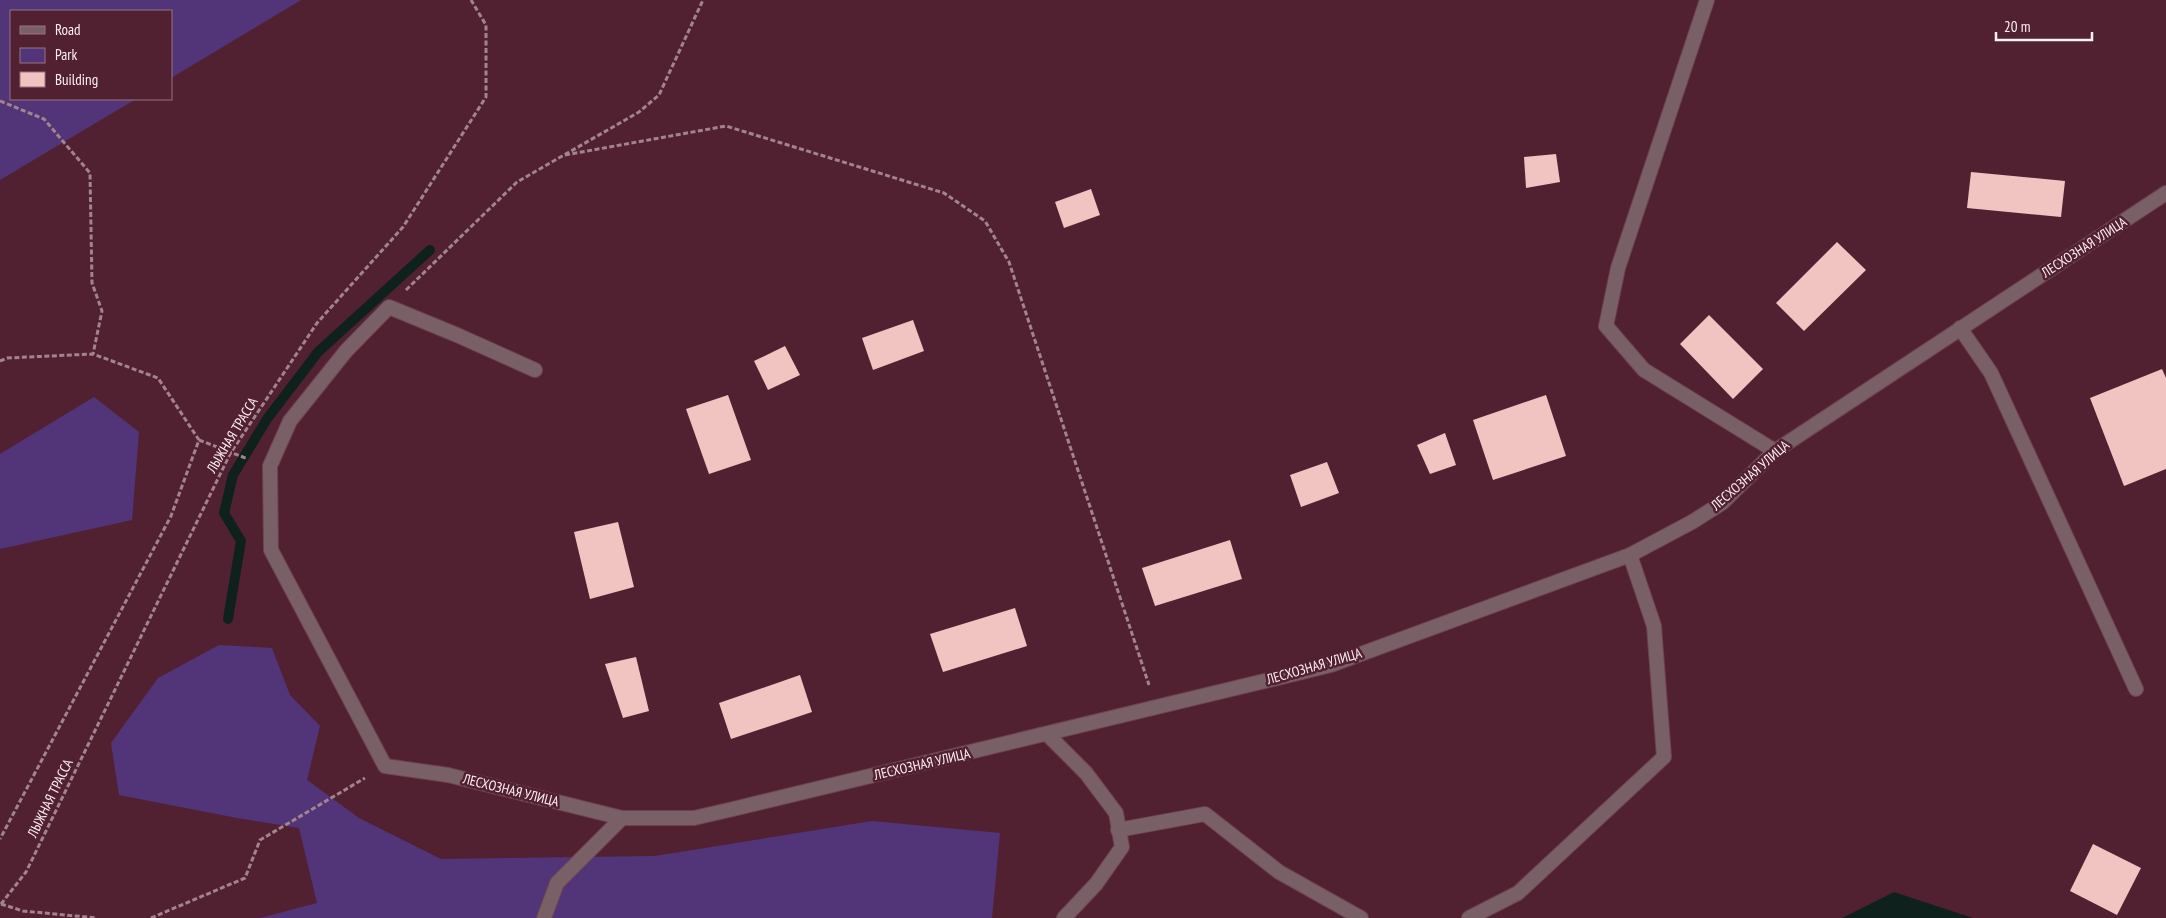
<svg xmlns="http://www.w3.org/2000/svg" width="2166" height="918" font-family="'PT Sans Narrow',sans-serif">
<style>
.green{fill:#523479}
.water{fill:#0e211d}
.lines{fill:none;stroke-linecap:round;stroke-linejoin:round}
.stream{stroke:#0e211d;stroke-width:10}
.building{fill:#f1c4c2}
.service-casing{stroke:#6d4250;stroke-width:16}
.minor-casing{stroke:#6d4250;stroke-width:16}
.path{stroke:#a3838c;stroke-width:3;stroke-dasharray:5 2.5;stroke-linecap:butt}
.service{stroke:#796066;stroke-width:14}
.minor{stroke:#796066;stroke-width:14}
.labels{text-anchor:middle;stroke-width:5;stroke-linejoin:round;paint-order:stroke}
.street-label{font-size:14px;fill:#fdf0f3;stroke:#522131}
</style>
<rect width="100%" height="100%" fill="#522131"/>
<!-- green -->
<g class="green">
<path d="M0,0H301L171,78V11H11V99H136L0,180Z"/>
<path d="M94,397L139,432L132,520L0,549V454Z"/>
<path d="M219,645L272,648L290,695L320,726L307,780L359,818L441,859L655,856L872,821L1000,833L992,918H260L317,903L299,828L237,818L119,795L111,743L158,678Z"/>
</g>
<!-- water -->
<path class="water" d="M1894,892L1973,918H1842Z"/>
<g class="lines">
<!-- stream -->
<path class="stream" d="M228,619L241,541L224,513L233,475L267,419L318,352L430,250"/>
</g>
<!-- building -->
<g class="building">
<path d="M1556,154L1560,182L1526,188L1524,157Z"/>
<path d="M1971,172L2065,181L2061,217L1967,208Z"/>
<path d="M1091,189L1100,215L1064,228L1055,202Z"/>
<path d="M1837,242L1866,270L1804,331L1776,303Z"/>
<path d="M1709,315L1763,369L1733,399L1680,344Z"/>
<path d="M913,320L924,351L873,370L862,338Z"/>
<path d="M785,346L800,375L768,390L754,361Z"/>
<path d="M2162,369L2166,378V469L2124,486L2090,398Z"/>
<path d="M728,395L751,460L709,474L686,409Z"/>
<path d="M1546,395L1566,456L1493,480L1473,420Z"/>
<path d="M1445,433L1456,465L1430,474L1417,445Z"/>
<path d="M1327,462L1339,493L1301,507L1290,475Z"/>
<path d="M618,522L634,587L590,599L574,532Z"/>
<path d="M1230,540L1242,579L1155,606L1142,568Z"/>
<path d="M1015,608L1027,646L943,672L930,634Z"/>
<path d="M636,657L649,711L623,718L605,664Z"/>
<path d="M800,675L812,712L731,739L719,703Z"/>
<path d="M2093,844L2141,868L2117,915L2070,891Z"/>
</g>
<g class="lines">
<!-- service casing -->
<g class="service-casing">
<g id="service">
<path d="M1960,328L1991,373L2136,689"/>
<path d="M535,370L457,335L389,307L346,351L290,421L270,466L271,550L385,766L448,775L622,818"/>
<path d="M1118,830L1205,814L1279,872L1361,918"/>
<path d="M1469,918L1518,893L1664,757L1654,626L1630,555"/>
</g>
</g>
<!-- minor casing -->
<g class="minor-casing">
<g id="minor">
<path d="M1707,0L1618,268L1606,326L1644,370L1775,451"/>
<path d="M1047,734L1086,773L1116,813L1122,847L1096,884L1064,918"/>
<path d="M544,918L557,883L622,818H694L733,809L1331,665L1630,555L1692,522L1722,503L1775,451L2166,193"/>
</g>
</g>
<!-- path -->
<g class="path">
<path d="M0,101L44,119L90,173L92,283L102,311L93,354"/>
<path d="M565,155L726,126L944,193L985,221L1009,262L1149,685"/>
<path d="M406,290L517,182L639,112L659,95L703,0"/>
<path d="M0,361L7,358L93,354L158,378L199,440L171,516L0,839"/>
<path d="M199,440L248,459"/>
<path d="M1,904L26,872L230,454L317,323L403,227L486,97V25L471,0"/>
<path d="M1,904L23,911L97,918"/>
<path d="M151,918L245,878L260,840L365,778"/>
</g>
<!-- service -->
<use href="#service" class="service"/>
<!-- minor -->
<use href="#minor" class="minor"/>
</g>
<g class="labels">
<!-- street labels -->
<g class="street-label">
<text transform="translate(2084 247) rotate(-33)" y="5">ЛЕСХОЗНАЯ УЛИЦА</text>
<text transform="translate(232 435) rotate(-59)" y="5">ЛЫЖНАЯ ТРАССА</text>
<text transform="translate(1750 475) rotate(-41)" y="5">ЛЕСХОЗНАЯ УЛИЦА</text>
<text transform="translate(1314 666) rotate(-16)" y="5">ЛЕСХОЗНАЯ УЛИЦА</text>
<text transform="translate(922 764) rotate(-13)" y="5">ЛЕСХОЗНАЯ УЛИЦА</text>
<text transform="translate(511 790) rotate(14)" y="5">ЛЕСХОЗНАЯ УЛИЦА</text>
<text transform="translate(50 798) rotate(-64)" y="5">ЛЫЖНАЯ ТРАССА</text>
</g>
</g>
<!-- legend -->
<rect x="10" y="10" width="162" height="90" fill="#522131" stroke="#96747f"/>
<rect x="20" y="26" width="25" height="8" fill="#796066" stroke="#96747f"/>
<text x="55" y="35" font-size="15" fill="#fdf0f3">Road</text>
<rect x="20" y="48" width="25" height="15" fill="#523479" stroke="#96747f"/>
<text x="55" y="60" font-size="15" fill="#fdf0f3">Park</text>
<rect x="20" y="72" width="25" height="15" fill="#f1c4c2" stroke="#96747f"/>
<text x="55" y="85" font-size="15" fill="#fdf0f3">Building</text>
<!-- scale -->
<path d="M1996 32v8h96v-8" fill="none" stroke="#fdf0f3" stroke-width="2.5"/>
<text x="2004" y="32" font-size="15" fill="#fdf0f3" stroke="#522131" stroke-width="4" paint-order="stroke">20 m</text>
</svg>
